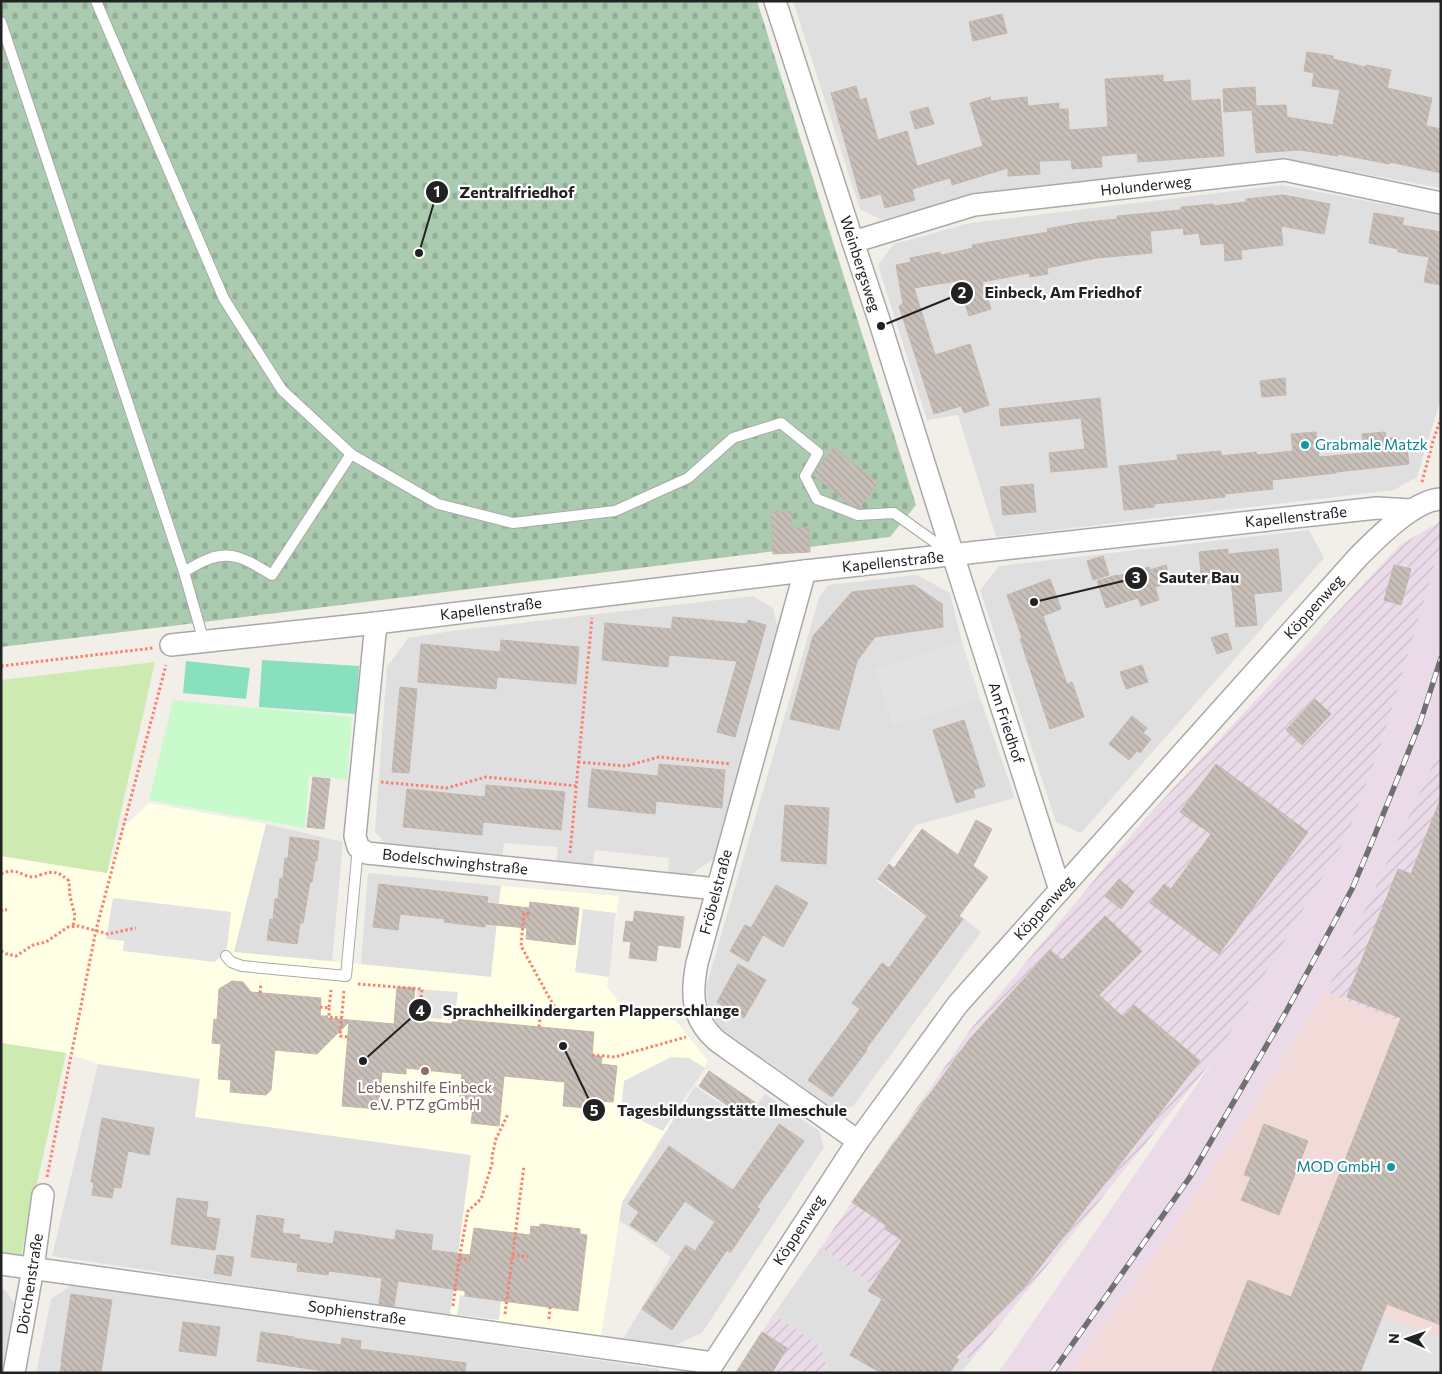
<svg xmlns="http://www.w3.org/2000/svg" width="1442" height="1374" font-family="Commissioner,sans-serif">
<style>
.residential{fill:#e0dfdf}
.commercial{fill:#f2dad9}
.industrial{fill:url(#industrial-furrows)}
.education{fill:#ffffe5}
.railway{fill:#ebdbe8}
.cemetery{fill:url(#cemetery-stones)}
.park{fill:#c8facc}
.garden{fill:#cdebb0}
.pitch{fill:#88e0be}
.parking{fill:#e2e2e2}
.building{fill:url(#building-back-hatch);stroke:#c4b6ab}
.lines{fill:none;stroke-linecap:round;stroke-linejoin:round}
.service-casing{stroke:#a9a9a9;stroke-width:12}
.minor-casing{stroke:#a9a9a9;stroke-width:24}
.path{stroke:#fa8072;stroke-width:3;stroke-dasharray:2.5 2.5;stroke-linecap:butt}
.service{stroke:#fff;stroke-width:10}
.minor{stroke:#fff;stroke-width:21}
.rail-casing{stroke:#707070;stroke-width:5.5}
.rail{stroke:#fff;stroke-width:4;stroke-dasharray:11;stroke-linecap:butt}
.culture-dot{fill:#0f9aa8;stroke:#fff;stroke-width:2}
.education-dot{fill:#8d6e63;stroke:#fff;stroke-width:2}
.labels{text-anchor:middle;stroke-width:4.5;stroke-linejoin:round;paint-order:stroke}
.street-label{font-size:15px;fill:#222;stroke:#fff}
.culture-label{font-size:15px;fill:#0d838f;stroke:#fff;text-anchor:start}
.education-label{font-size:15px;fill:#785e54;stroke:#fff}
.leader{fill:none;stroke:#222;stroke-width:2}
.callout-dot{fill:#222;stroke:#fff;stroke-width:2}
.mark-label{font-size:15px;text-anchor:middle;font-weight:bold;fill:#fff}
.callout-label{font-size:16px;text-anchor:middle;font-weight:bold;fill:#222;stroke:#fff;stroke-width:4.5;stroke-linejoin:round;paint-order:stroke}
</style>
<defs>
<pattern id="industrial-furrows" width="10" height="10" patternUnits="userSpaceOnUse" patternTransform="scale(1.25)"><rect width="10" height="10" fill="#ebdbe8"/><path d="M-1 1l2-2M0 10L10 0M9 11l2-2" fill="none" stroke="#c9bcc7"/></pattern>
<pattern id="cemetery-stones" width="16" height="16" patternUnits="userSpaceOnUse" patternTransform="scale(1.25)"><rect width="16" height="16" fill="#aacbaf"/><path d="M2 7V4a2 2 0 0 1 4 0v3zM10 15v-3a2 2 0 0 1 4 0v3z" fill="#92ae96"/></pattern>
<pattern id="building-back-hatch" width="6" height="6" patternUnits="userSpaceOnUse" patternTransform="scale(1.25)"><rect width="6" height="6" fill="#c7bfb8"/><path d="M-1 5l2 2M0 0l6 6M5-1l2 2" fill="none" stroke="#aba49e"/></pattern>
</defs>
<rect width="100%" height="100%" fill="#f2efe9"/>
<!-- residential -->
<g class="residential">
<path d="M793,1H1441V188L1283,159L962,197L882,220L860,209Z"/>
<path d="M1282,185L1441,215V398L1417,477L1394,490L996,537L958,415L927,420L878,265L894,244L970,223Z"/>
<path d="M1309,530L1324,558L1081,833L1056,822L980,590L999,566Z"/>
<path d="M917,575L950,593L962,642L875,670L893,725L980,698L1015,798L916,825L876,881L921,913L935,896L981,932L853,1106L837,1111L719,1027L709,1010L706,987L819,598L828,585Z"/>
<path d="M753,596L773,608L778,629L715,858L687,877L668,875L669,858L595,850L592,870L556,865L558,847L504,843L502,858L385,843L375,832L387,667L408,638L452,631Z"/>
<path d="M266,824L343,842L332,961L233,952Z"/>
<path d="M368,873L501,886L491,977L361,964Z"/>
<path d="M98,1064L200,1079L196,1117L471,1155L450,1316L52,1256Z"/>
<path d="M695,1086L746,1121L765,1094L819,1131L824,1147L702,1333L673,1346L624,1338L671,1257L619,1220L622,1202Z"/>
<path d="M821,1247L971,1360L961,1373H828L821,1347L774,1314Z"/>
<path d="M72,1285L659,1369L661,1373H36L51,1299Z"/>
<path d="M1,1289L5,1290L16,1306L3,1373H1Z"/>
</g>
<!-- commercial -->
<path class="commercial" d="M1326,992L1441,1038V1373H1071L1180,1219Z"/>
<!-- industrial -->
<g class="industrial">
<path d="M1441,521V544L1383,739L1347,836L1217,1055L971,1360L821,1247L970,1030L1143,821L1400,545Z"/>
<path d="M1441,747V1038L1326,992Z"/>
<path d="M774,1314L821,1347L828,1373H734Z"/>
</g>
<!-- education -->
<path class="education" d="M149,803L266,824L234,952L491,977L501,886L619,896L607,987L629,1013L675,1020L708,1061L622,1202L601,1336L450,1316L471,1155L195,1117L200,1079L98,1064L66,1053L1,1043V856L107,873L126,825Z"/>
<!-- railway -->
<path class="railway" d="M1441,544V747L1326,992L1180,1219L1071,1373H998L1217,1055L1347,836L1383,739Z"/>
<!-- cemetery -->
<path class="cemetery" d="M1,1H757L916,505L890,537L1,647Z"/>
<!-- park -->
<path class="park" d="M173,700L352,717L347,780L309,775L305,828L149,800Z"/>
<!-- garden -->
<g class="garden">
<path d="M155,662L107,873L1,856V680Z"/>
<path d="M1,1043L66,1053L21,1255L1,1252Z"/>
</g>
<!-- pitch -->
<g class="pitch">
<path d="M262,660L359,666L356,714L259,707Z"/>
<path d="M186,661L250,668L246,699L183,693Z"/>
</g>
<!-- parking -->
<g class="parking">
<path d="M962,642L980,698L893,725L875,670Z"/>
<path d="M113,898L231,912L227,948L215,962L123,951L124,941L106,939Z"/>
<path d="M583,909L616,913L609,977L575,972Z"/>
<path d="M417,989L458,992L456,1007L441,1019L415,1017Z"/>
<path d="M671,1057L689,1058L705,1068L663,1131L621,1111L624,1081Z"/>
<path d="M460,1295L501,1301L499,1320L457,1315Z"/>
<path d="M1383,1316L1441,1339V1373H1360Z"/>
</g>
<!-- building -->
<g class="building">
<path d="M1002,14L1007,33L973,41L969,22Z"/>
<path d="M1307,52L1333,56V59L1365,67L1366,65L1391,70L1387,88L1432,98L1426,126L1441,129V173L1390,162L1389,164L1338,154V156L1300,150L1256,153L1252,110L1224,112L1223,89L1255,87L1256,106L1286,105L1287,117L1333,125L1340,90L1312,86L1314,73L1304,71Z"/>
<path d="M1163,75V82L1190,80L1191,101L1220,99L1224,156L1138,162L1137,153L1101,156L1102,167L1072,169L1071,160L1039,161L1040,174L1008,176V168L952,185L950,178L912,189L915,200L885,208L881,194L861,199L831,93L856,86L860,100L866,98L878,140L907,131L917,166L983,146L970,103L990,97L991,101L1027,97L1028,106L1059,103V109H1068L1069,130L1108,127L1105,79Z"/>
<path d="M928,107L934,124L915,129L910,112Z"/>
<path d="M1283,195L1330,204L1324,234L1281,226L1283,245L1241,250L1242,259L1225,261L1224,243L1201,245L1199,233L1184,235L1183,228L1150,231L1152,253L1097,258L1047,268L1048,274L1030,277L1029,273L982,282L991,309L969,316L957,281L914,288L935,355L970,344L989,405L964,413L961,406L934,414L899,306L903,304L896,265L911,262L910,258L940,252L941,255L973,248L972,245L1048,232L1047,229L1078,223L1117,219V216L1181,210V207L1213,204V206L1246,202V199Z"/>
<path d="M1374,213L1404,218L1402,225L1441,232V285L1424,282L1429,257L1398,252V249L1369,243Z"/>
<path d="M1285,378L1286,395L1262,397L1260,381Z"/>
<path d="M1100,398L1107,467L1051,472L1049,453L1085,449L1081,418L1001,426L999,409Z"/>
<path d="M1316,432L1319,457L1364,453L1362,434L1385,432L1386,438L1398,437L1399,448H1407L1409,464L1336,472V473L1272,480L1273,489L1225,494V497L1154,504V507L1124,510L1119,466L1178,460L1177,455L1221,451V456L1256,452L1257,455L1293,451L1291,434Z"/>
<path d="M833,448L878,483L859,508L852,505L813,475Z"/>
<path d="M1033,484L1036,512L1003,515L1000,487Z"/>
<path d="M791,511V528L809,527L810,552L773,554L771,512Z"/>
<path d="M1228,549V554L1278,549L1282,591L1254,594L1257,625L1236,627L1231,581L1202,584L1199,552Z"/>
<path d="M1103,556L1109,575L1093,580L1087,561Z"/>
<path d="M1166,565L1171,582L1155,587L1159,600L1141,606L1138,598L1106,608L1097,581L1117,575L1118,576L1149,567L1150,570Z"/>
<path d="M1394,565L1411,569L1401,605L1384,600Z"/>
<path d="M1050,579L1061,609L1043,616L1067,684L1072,682L1084,717L1050,729L1020,639L1022,638L1007,595Z"/>
<path d="M914,585L942,604L943,627L875,637L857,661L839,730L790,719L813,636L852,592Z"/>
<path d="M673,617L747,624L748,620L766,625L735,737L717,732L737,661L669,655L668,667L602,660L605,623L671,629Z"/>
<path d="M1227,633L1232,649L1217,654L1211,638Z"/>
<path d="M501,640L579,647L576,684L497,677L496,689L418,682L421,644L500,652Z"/>
<path d="M1142,665L1148,682L1126,689L1120,672Z"/>
<path d="M400,687L417,689L409,773L392,772Z"/>
<path d="M1315,699L1331,714L1302,745L1286,730Z"/>
<path d="M1132,716L1147,728L1143,733L1151,739L1140,753L1137,751L1129,760L1109,744Z"/>
<path d="M964,720L985,786L973,790L975,797L956,803L933,730Z"/>
<path d="M659,764L725,770L722,808L656,801L655,814L588,807L592,769L658,776Z"/>
<path d="M1216,764L1308,832L1219,954L1150,903L1164,884L1171,889L1211,834L1180,812Z"/>
<path d="M313,777L330,779L324,829L307,827Z"/>
<path d="M486,785L565,792L561,830L483,822L482,835L403,827L407,789L485,797Z"/>
<path d="M1440,800H1441V1325L1387,1304L1360,1373H1211L1248,1280L1291,1297L1401,1018L1347,997L1398,869L1411,874Z"/>
<path d="M785,805L829,808L826,864L781,861Z"/>
<path d="M976,820L992,829L973,866L988,877L959,916L963,919L866,1049L867,1050L832,1097L808,1080L860,1009L852,1003L882,963L889,968L927,916L878,879L889,864L894,868L922,829L958,855Z"/>
<path d="M290,837L319,841L317,861H315L312,882H310L303,923H300L297,944L267,940L270,919L273,920L275,899H278L280,878L283,879L285,858H288Z"/>
<path d="M1119,879L1134,892L1121,909L1105,896Z"/>
<path d="M379,884L488,897L487,903L529,908L530,902L579,908L575,945L526,939L527,928L485,924V927L444,922L445,919L400,914L398,930L373,927Z"/>
<path d="M776,885L808,903L783,947L763,935L748,962L730,951L745,925L751,928Z"/>
<path d="M635,911L684,917L680,948L658,945L656,961L629,958L631,942L623,941L626,921L633,922Z"/>
<path d="M1105,916L1142,951L1099,995L1123,1017L1134,1005L1200,1061L1026,1285L956,1357L959,1360L949,1373H881L850,1355L882,1299L868,1291L902,1240L885,1229L887,1226L852,1202L969,1040L1050,950L1062,960Z"/>
<path d="M738,964L766,980L744,1018L717,1002Z"/>
<path d="M232,981L243,982L251,992L321,998L320,1016H328L327,1018L394,1024L397,987L415,988L412,1020L452,1024L453,1019L594,1032L592,1055L602,1057L601,1064L617,1066L613,1102L600,1101V1109L563,1106L565,1082L504,1076L499,1126L471,1123L473,1109L459,1108L462,1074L406,1068V1074L382,1072L378,1109L342,1106L349,1022L317,1054L275,1050L271,1090L266,1095L230,1092L231,1080L218,1079L221,1044L212,1043L214,1019L217,1020L219,989Z"/>
<path d="M709,1071L756,1103L746,1118L699,1086Z"/>
<path d="M102,1118L154,1128L149,1155L128,1151L121,1188L114,1187L112,1198L92,1195L94,1183L91,1182Z"/>
<path d="M779,1124L804,1141L757,1207L760,1209L730,1253L727,1250L672,1330L642,1309L686,1245L695,1251L715,1222L685,1201L656,1242L630,1225L639,1212L628,1204L669,1146L733,1190Z"/>
<path d="M1264,1124L1308,1141L1279,1215L1241,1200L1251,1177L1244,1175Z"/>
<path d="M177,1198L208,1202L206,1217L220,1219L215,1250L171,1244Z"/>
<path d="M257,1215L284,1219L282,1233L300,1235L299,1239L333,1244L335,1231L395,1240L396,1230L433,1235L431,1250L470,1255L474,1228L530,1235L531,1226L540,1227V1224L580,1229V1234L587,1235L578,1311L465,1296V1291L398,1281L394,1306L379,1304L382,1278L329,1271L328,1275L297,1271L298,1263L251,1257Z"/>
<path d="M217,1255L234,1257L231,1276L214,1273Z"/>
<path d="M71,1294L112,1300L101,1373H60L62,1362H61Z"/>
<path d="M183,1322L220,1327L216,1356L179,1351Z"/>
<path d="M261,1332L294,1337V1338L341,1345L342,1338L361,1341L360,1349L466,1363L465,1373H337L257,1361Z"/>
<path d="M762,1332L787,1348L772,1373H736Z"/>
</g>
<g class="lines">
<!-- service casing -->
<g class="service-casing">
<g id="service">
<path d="M96,1L224,299L282,390L351,454L438,504L513,523L615,511L688,478L733,438L781,423L818,453L805,476L817,499L858,515L894,513L950,553"/>
<path d="M1,22L184,572L204,642"/>
<path d="M184,572C192,567 200,562 209,559C233,549 252,563 272,575L351,454"/>
<path d="M226,956L231,962L242,966L346,976L358,847"/>
</g>
</g>
<!-- minor casing -->
<g class="minor-casing">
<g id="minor">
<path d="M775,1L853,242L881,326L953,555L1060,890"/>
<path d="M853,242L974,205L1284,170L1441,203"/>
<path d="M805,571L697,963C691,994 691,1018 717,1041L858,1141"/>
<path d="M376,623L355,836L358,847L367,853L717,889"/>
<path d="M171,645L376,623L805,571L1377,508L1411,510"/>
<path d="M1,1264L713,1363"/>
<path d="M14,1373L33,1268L43,1195"/>
<path d="M707,1373L858,1141L958,1004L1359,556C1377,538 1414,500 1441,499"/>
</g>
</g>
<!-- path -->
<g class="path">
<path d="M1422,482L1433,441L1441,418"/>
<path d="M1,666L153,648"/>
<path d="M578,762L626,766L659,757L731,764"/>
<path d="M381,782L447,788L486,777L576,786"/>
<path d="M570,853L592,618"/>
<path d="M1,874C16,867 19,875 32,877C36,877 36,876 40,875C54,870 59,872 69,881L70,896L75,916L73,926"/>
<path d="M1,911L3,909L7,910"/>
<path d="M529,914L524,913L521,946L556,1010"/>
<path d="M1,951L7,954L16,956L33,945L46,942L68,927L79,926L108,934L136,928"/>
<path d="M358,984L422,989L421,999"/>
<path d="M344,991L340,1036L348,1037"/>
<path d="M260,993L261,983"/>
<path d="M320,1007L329,1008L331,990"/>
<path d="M329,1008V1017L342,1018"/>
<path d="M539,1027L541,1009"/>
<path d="M592,1055L615,1057L686,1037"/>
<path d="M47,1177L96,930L166,665"/>
<path d="M512,1255L528,1257"/>
<path d="M459,1259L470,1260"/>
<path d="M453,1306L459,1259L468,1211L481,1199L492,1164V1156L496,1139L508,1114"/>
<path d="M505,1314L524,1166"/>
<path d="M549,1319L550,1307"/>
</g>
<!-- service -->
<use href="#service" class="service"/>
<!-- minor -->
<use href="#minor" class="minor"/>
<!-- rail casing -->
<g class="rail-casing">
<path id="rail" d="M1052,1373L1190,1177L1286,1012L1352,889L1374,837L1420,723L1441,658"/>
</g>
<!-- rail -->
<use href="#rail" class="rail"/>
</g>
<!-- markers -->
<g class="culture-dot">
<circle cx="1305" cy="445" r="5"/>
<circle cx="1391" cy="1167" r="5"/>
</g>
<circle class="education-dot" cx="425" cy="1071" r="5"/>
<g class="labels">
<!-- street labels -->
<g class="street-label">
<text transform="translate(1146 186) rotate(-6)" y="5">Holunderweg</text>
<text transform="translate(860 264) rotate(72)" y="5">Weinbergsweg</text>
<text transform="translate(1296 517) rotate(-6)" y="5">Kapellenstraße</text>
<text transform="translate(893 562) rotate(-6)" y="5">Kapellenstraße</text>
<text transform="translate(1314 607) rotate(-48)" y="5">Köppenweg</text>
<text transform="translate(491 609) rotate(-7)" y="5">Kapellenstraße</text>
<text transform="translate(1006 723) rotate(72)" y="5">Am Friedhof</text>
<text transform="translate(455 862) rotate(6)" y="5">Bodelschwinghstraße</text>
<text transform="translate(716 892) rotate(-75)" y="5">Fröbelstraße</text>
<text transform="translate(1044 908) rotate(-48)" y="5">Köppenweg</text>
<text transform="translate(799 1230) rotate(-57)" y="5">Köppenweg</text>
<text transform="translate(30 1284) rotate(-81)" y="5">Dörchenstraße</text>
<text transform="translate(357 1313) rotate(8)" y="5">Sophienstraße</text>
</g>
<!-- culture labels -->
<g class="culture-label">
<text x="1315" y="450">Grabmale Matzk</text>
<text x="1381" y="1172" text-anchor="end">MOD GmbH</text>
</g>
<!-- education labels -->
<g class="education-label">
<text x="425" y="1093">Lebenshilfe Einbeck<tspan x="425" dy="17">e.V. PTZ gGmbH</tspan></text>
</g>
</g>
<!-- callouts -->
<path class="leader" d="M419 253L437 192M881 326L962 293M1034 602L1136 578M363 1061L420 1010M563 1046L594 1110"/>
<g class="callout-dot">
<circle cx="419" cy="253" r="5"/>
<circle cx="881" cy="326" r="5"/>
<circle cx="1034" cy="602" r="5"/>
<circle cx="363" cy="1061" r="5"/>
<circle cx="563" cy="1046" r="5"/>
<circle cx="437" cy="192" r="12"/>
<circle cx="962" cy="293" r="12"/>
<circle cx="1136" cy="578" r="12"/>
<circle cx="420" cy="1010" r="12"/>
<circle cx="594" cy="1110" r="12"/>
</g>
<g class="mark-label">
<text x="437" y="197">1</text>
<text x="962" y="298">2</text>
<text x="1136" y="583">3</text>
<text x="420" y="1016">4</text>
<text x="594" y="1116">5</text>
</g>
<g class="callout-label">
<text x="517" y="198">Zentralfriedhof</text>
<text x="1063" y="298">Einbeck, Am Friedhof</text>
<text x="1199" y="583">Sauter Bau</text>
<text x="591" y="1016">Sprachheilkindergarten Plapperschlange</text>
<text x="732" y="1116">Tagesbildungsstätte Ilmeschule</text>
</g>
<!-- border -->
<rect width="1442" height="1374" fill="none" stroke="#222222" stroke-width="5"/>
<!-- north arrow -->
<g transform="translate(1407 1339) rotate(272)" stroke="#ffffff" stroke-width="4" paint-order="stroke">
<path d="M0-4L9 19L0 12L-9 19Z" fill="#222222"/>
<text y="-8" font-size="14" font-weight="bold" text-anchor="middle" fill="#222222">N</text>
</g>
</svg>
